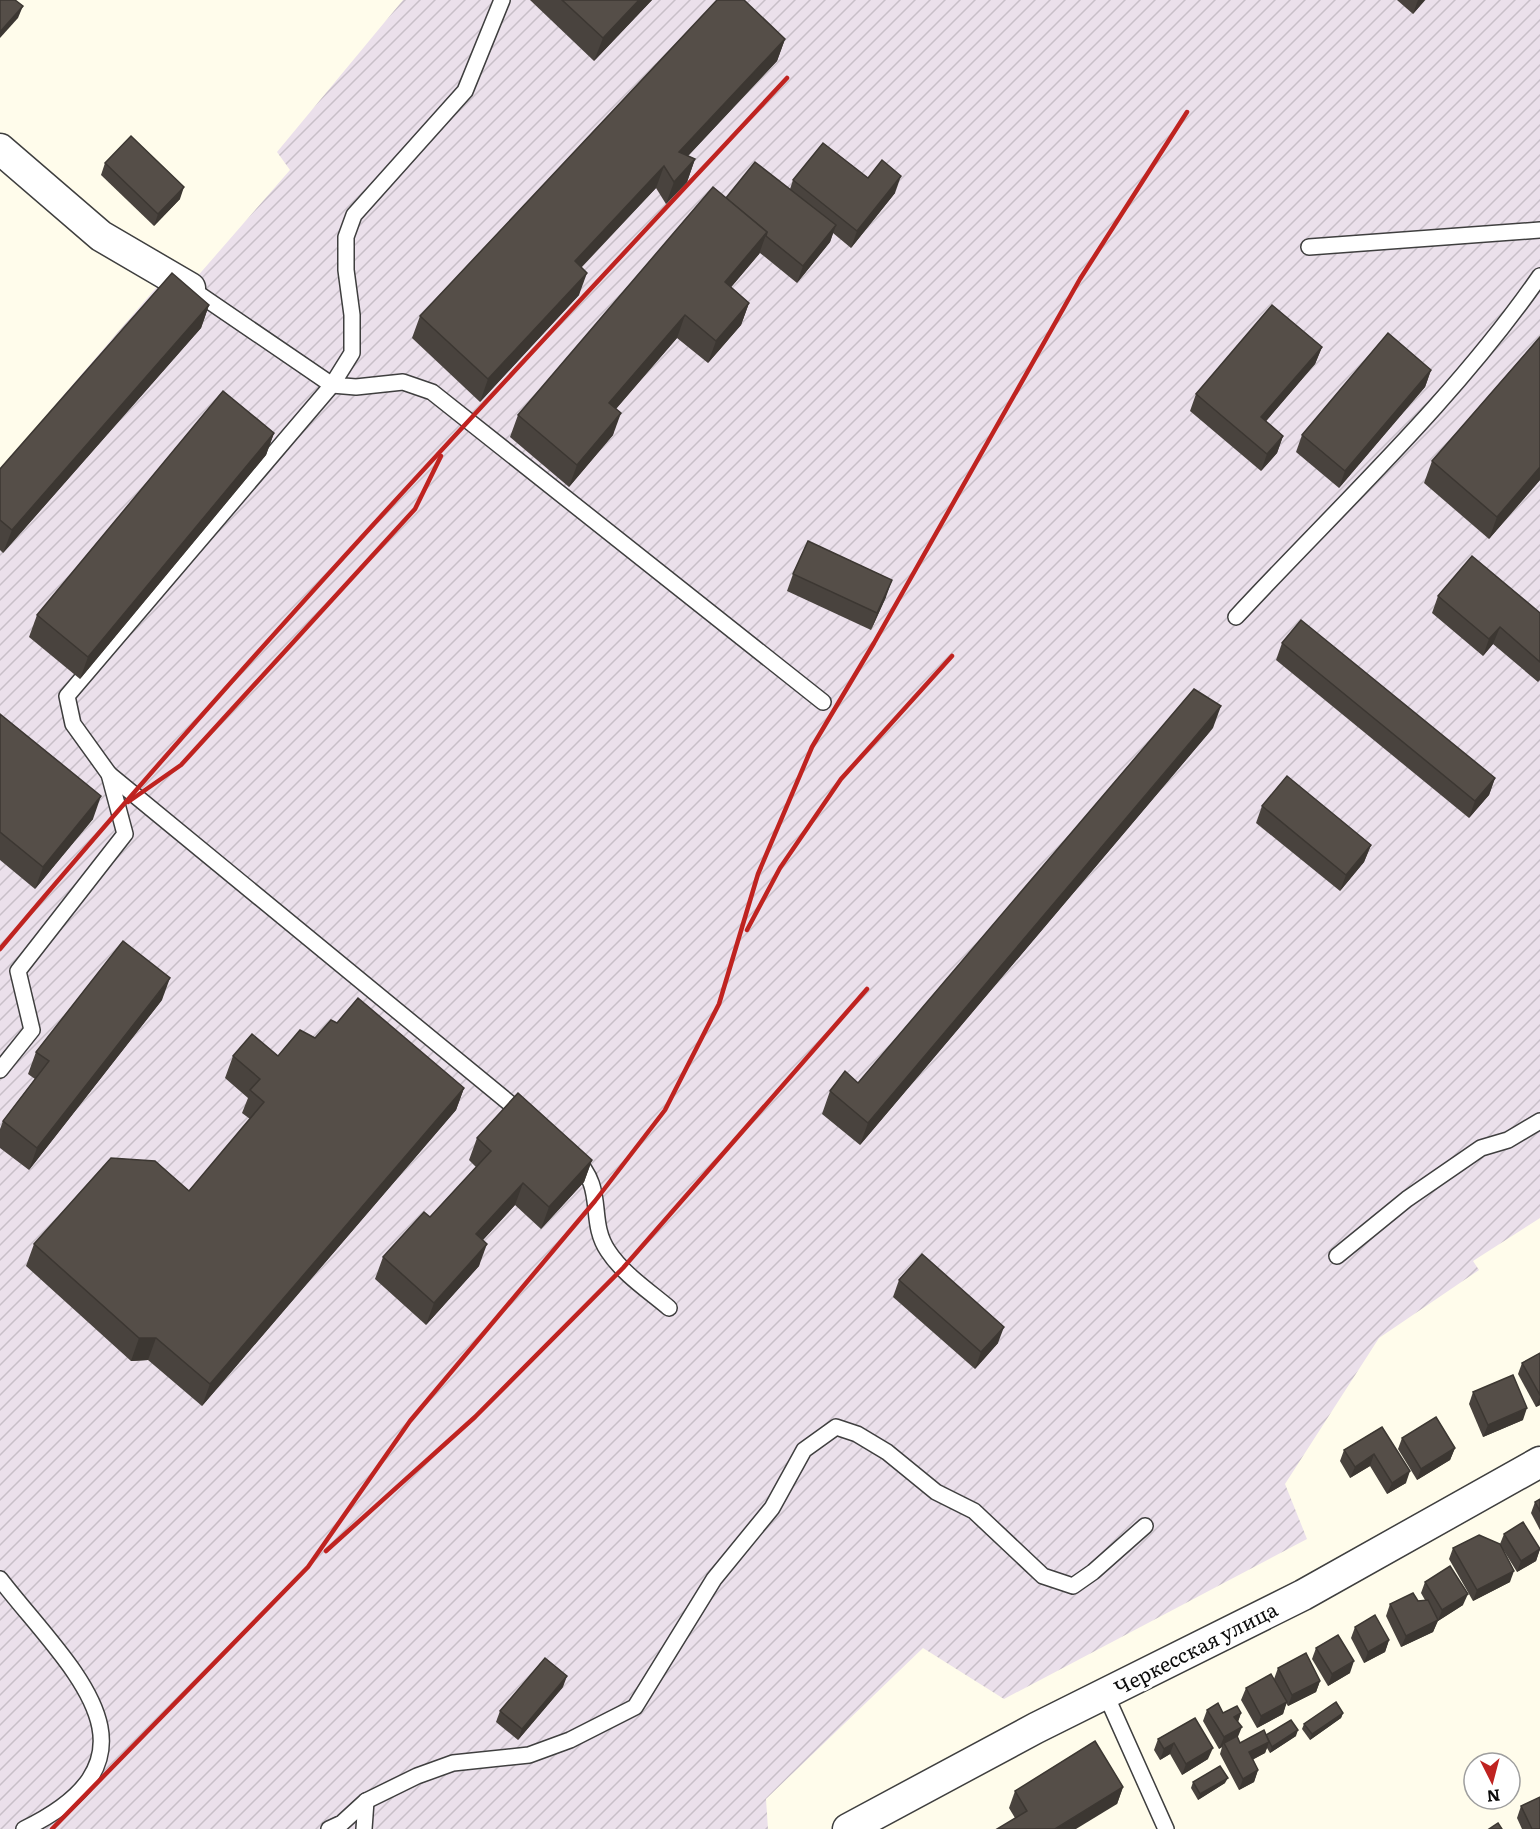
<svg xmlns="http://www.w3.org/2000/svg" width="1540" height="1829" font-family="Literata,serif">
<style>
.industrial{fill:url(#industrial-furrows)}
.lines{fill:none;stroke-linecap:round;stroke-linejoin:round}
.lane-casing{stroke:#3f3f3f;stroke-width:18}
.street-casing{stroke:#3f3f3f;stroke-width:33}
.lane{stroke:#fff;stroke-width:15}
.street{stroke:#fff;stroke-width:30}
.rail{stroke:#bf2320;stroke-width:4.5}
.wall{fill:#49433e}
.shaded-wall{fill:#3c3732}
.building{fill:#554e48;stroke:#3c3732;stroke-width:1.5}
.labels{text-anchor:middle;stroke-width:6;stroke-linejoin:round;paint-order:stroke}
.street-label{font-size:20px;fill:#0c0c0c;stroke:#fff}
</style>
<defs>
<pattern id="industrial-furrows" width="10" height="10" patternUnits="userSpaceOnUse" patternTransform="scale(1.5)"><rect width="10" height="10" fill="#ebe0eb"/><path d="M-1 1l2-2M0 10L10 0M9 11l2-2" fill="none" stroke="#c8bfc8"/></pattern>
</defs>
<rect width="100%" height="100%" fill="#fffceb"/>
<!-- industrial -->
<path class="industrial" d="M403,0H1540V1218L1473,1261L1479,1270L1379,1338L1285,1484L1307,1539L1004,1699L923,1648L766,1799L768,1829H0V469L161,282L182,294L290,170L277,152Z"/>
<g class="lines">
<!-- lane casing -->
<g class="lane-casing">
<g id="lane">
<path d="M502,0L465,91L354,215L346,237V270L352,315V353L332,385L356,387L403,382L432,392L823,702"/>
<path d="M1309,247L1540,230"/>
<path d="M1236,617C1338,507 1454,400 1540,276"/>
<path d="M109,774L524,1115"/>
<path d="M0,1070L32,1030L18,971L125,834L109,774L73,724L67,696L332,385L190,288"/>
<path d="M574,1158C607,1188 587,1220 608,1251C623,1274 649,1291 669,1308"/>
<path d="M1337,1256L1407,1199L1481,1148L1508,1140L1540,1121"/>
<path d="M0,1579C67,1666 177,1755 24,1829"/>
<path d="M1106,1695L1166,1829"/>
<path d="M329,1829L342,1823L366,1801L417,1776L453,1763L529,1755L570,1740L635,1707L714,1579L772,1508L804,1450L836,1427L857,1434L887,1452L936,1492L974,1511L1043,1576L1073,1586L1093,1572L1145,1526"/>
<path d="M364,1829L366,1801"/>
</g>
</g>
<!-- street casing -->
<g class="street-casing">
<g id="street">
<path d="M0,149L101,236L190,288"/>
<path d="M848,1829L1036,1728L1303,1595L1540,1462"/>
</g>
</g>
<!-- lane -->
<use href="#lane" class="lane"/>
<!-- street -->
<use href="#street" class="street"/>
<!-- rail -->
<g class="rail">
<path d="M128,802L181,765L415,509L441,456"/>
<path d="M747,930L780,868L841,779L952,656"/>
<path d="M0,949C252,649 520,365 787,78"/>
<path d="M326,1551L475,1417L623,1268L867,989"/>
<path d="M52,1829L308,1567L410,1421L595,1201L665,1110L719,1004L758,874L812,747L874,643L1080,279L1187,112"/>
</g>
</g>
<!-- wall -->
<g class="wall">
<path d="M530,0H652L594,61Z"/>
<path d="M1397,0H1425L1413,14Z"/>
<path d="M785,39L777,61L688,156L695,159L687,182L666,204L656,188L581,268L579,295L480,402L412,338L420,316Z"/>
<path d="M105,163L180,199L154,226L101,175Z"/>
<path d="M868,178L895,193L851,248L833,233L830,242L797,283L760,253L731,287L749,303L741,325L708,363L677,338L616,409L613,435L569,487L510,437L518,415L726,198L790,189L793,180Z"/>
<path d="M209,305L201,328L3,553L0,550V469Z"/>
<path d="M1540,337V480L1489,539L1424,483L1432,461Z"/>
<path d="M1322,347L1315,364L1266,421L1283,436L1277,453L1261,471L1190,411L1196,394Z"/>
<path d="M1431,370L1425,387L1339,488L1296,452L1302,435Z"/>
<path d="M274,433L266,455L80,679L29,637L37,615Z"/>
<path d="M793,574L886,597L871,630L787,591Z"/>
<path d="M1438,596L1540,613V680L1538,682L1493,644L1483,656L1432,613Z"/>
<path d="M1282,643L1495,778L1489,795L1469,818L1276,660Z"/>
<path d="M0,714L93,819L35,889L0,860Z"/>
<path d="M1213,728L860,1145L822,1114L830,1091L858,1083Z"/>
<path d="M1262,806L1371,845L1364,862L1340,891L1256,823Z"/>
<path d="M162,1000L29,1170L0,1148V1129L3,1121L35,1079L28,1074L36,1052Z"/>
<path d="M315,1038L464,1088L456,1110L202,1406L148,1360L131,1361L26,1266L34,1244L189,1191L250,1119L242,1113L248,1098L225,1078L233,1056H278Z"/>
<path d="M477,1138L592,1160L584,1182L541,1229L515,1205L483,1240L479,1266L426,1325L375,1279L383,1257L430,1217L476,1167L469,1160Z"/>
<path d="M899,1280L998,1343L975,1369L893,1297Z"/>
<path d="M1540,1353V1405L1536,1407L1518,1374L1522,1363Z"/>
<path d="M1473,1392L1523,1420L1483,1437L1469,1404Z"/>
<path d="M1382,1427L1406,1483L1387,1494L1370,1466L1350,1478L1340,1461L1344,1450Z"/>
<path d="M1402,1438L1455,1448L1450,1460L1417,1480L1398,1449Z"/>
<path d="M1540,1499V1530L1531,1513L1535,1502Z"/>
<path d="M1504,1534L1540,1549L1536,1561L1517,1572L1504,1551L1510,1582L1473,1601L1449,1559L1453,1548L1500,1544Z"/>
<path d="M1425,1582L1463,1605L1438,1621L1433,1632L1401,1647L1386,1616L1390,1604L1425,1600L1421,1593Z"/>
<path d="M1355,1627L1389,1640L1385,1652L1364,1663L1351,1638Z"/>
<path d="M1316,1648L1350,1673L1328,1686L1312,1659Z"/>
<path d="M1278,1668L1320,1681L1316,1692L1288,1706L1286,1703L1283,1714L1257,1728L1241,1700L1246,1688L1274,1679Z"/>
<path d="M563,1687L518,1740L496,1722L500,1711Z"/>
<path d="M1207,1710L1223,1713H1241L1238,1722V1738L1240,1743L1266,1735L1296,1736L1270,1753L1267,1748L1265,1753L1253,1759L1258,1770L1254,1782L1239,1790L1220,1754L1222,1747L1219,1749L1203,1721Z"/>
<path d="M1343,1713L1341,1718L1310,1740L1302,1729L1304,1724Z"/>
<path d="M1195,1718L1208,1759L1182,1775L1170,1754L1160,1760L1154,1750L1158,1739Z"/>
<path d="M1193,1782L1225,1783L1198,1800L1191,1788Z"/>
<path d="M1123,1787L1117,1804L1015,1818L1009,1808L1015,1791Z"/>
<path d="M1521,1806L1540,1829H1522L1517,1818Z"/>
</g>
<!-- shaded-wall -->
<g class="shaded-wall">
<path d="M639,0H652L594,61L603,38Z"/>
<path d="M1418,0H1425L1413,14Z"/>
<path d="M23,6L18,18L0,38V32Z"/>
<path d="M785,39L777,61L671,174L679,152Z"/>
<path d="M695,159L687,182L666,204L674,182Z"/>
<path d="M664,166L656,188L566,283L575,261Z"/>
<path d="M901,176L895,193L851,248L857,231Z"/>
<path d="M184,187L180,199L154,226L158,214Z"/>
<path d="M836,225L830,242L797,283L803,266Z"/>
<path d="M767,232L759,254L717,304L725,282Z"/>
<path d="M587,273L579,295L480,402L488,379Z"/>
<path d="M749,303L741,325L708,363L716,341Z"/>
<path d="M209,305L201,328L3,553L12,530Z"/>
<path d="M685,315L677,338L601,426L609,403Z"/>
<path d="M1322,347L1315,364L1255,434L1261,417Z"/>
<path d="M1431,370L1425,387L1339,488L1345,471Z"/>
<path d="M621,413L613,435L569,487L577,465Z"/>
<path d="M274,433L266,455L80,679L88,657Z"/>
<path d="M1283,436L1277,453L1261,471L1267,454Z"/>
<path d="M1540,467V480L1489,539L1497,517Z"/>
<path d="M892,580L886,597L871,630L877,613Z"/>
<path d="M1500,627L1493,644L1483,656L1489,639Z"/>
<path d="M1221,706L1213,728L860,1145L868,1123Z"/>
<path d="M1495,778L1489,795L1469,818L1475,801Z"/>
<path d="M101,796L93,819L35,889L43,867Z"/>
<path d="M1371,845L1364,862L1340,891L1346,875Z"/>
<path d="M170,978L162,1000L29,1170L37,1148Z"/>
<path d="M464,1088L456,1110L202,1406L210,1384Z"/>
<path d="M592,1160L584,1182L541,1229L549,1207Z"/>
<path d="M523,1183L515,1205L468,1256L476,1234Z"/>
<path d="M487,1244L479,1266L426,1325L434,1303Z"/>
<path d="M1004,1327L998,1343L975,1369L981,1352Z"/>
<path d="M139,1338H156L148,1360L131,1361Z"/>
<path d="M1540,1397V1405L1536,1407Z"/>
<path d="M1527,1408L1523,1420L1483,1437L1488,1425Z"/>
<path d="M1455,1448L1450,1460L1417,1480L1421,1469Z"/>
<path d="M1374,1454L1370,1466L1350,1478L1355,1467Z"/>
<path d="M1410,1471L1406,1483L1387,1494L1392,1483Z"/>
<path d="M1540,1549L1536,1561L1517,1572L1521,1561Z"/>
<path d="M1514,1571L1510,1582L1473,1601L1477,1590Z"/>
<path d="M1468,1594L1463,1605L1438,1621L1442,1610Z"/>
<path d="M1438,1620L1433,1632L1401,1647L1406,1636Z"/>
<path d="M1389,1640L1385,1652L1364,1663L1368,1652Z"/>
<path d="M1354,1661L1350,1673L1328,1686L1332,1674Z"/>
<path d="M567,1676L563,1687L518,1740L522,1729Z"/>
<path d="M1320,1681L1316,1692L1288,1706L1292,1695Z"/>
<path d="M1287,1702L1283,1714L1257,1728L1261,1716Z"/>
<path d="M1241,1713L1237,1724L1234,1717Z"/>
<path d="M1343,1713L1341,1718L1310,1740L1312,1734Z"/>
<path d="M1242,1727L1237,1739L1224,1743L1222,1747L1219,1749L1224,1737Z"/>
<path d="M1298,1730L1296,1736L1270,1753L1272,1747Z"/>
<path d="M1269,1742L1265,1753L1245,1764L1249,1752Z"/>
<path d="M1174,1743L1170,1754L1160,1760L1164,1749Z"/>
<path d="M1213,1748L1208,1759L1182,1775L1186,1764Z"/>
<path d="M1258,1770L1254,1782L1239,1790L1243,1779Z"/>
<path d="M1228,1778L1225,1783L1198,1800L1200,1794Z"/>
<path d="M1123,1787L1117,1804L1076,1829H1055Z"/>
</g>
<!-- building -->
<g class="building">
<path d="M0,0H15L23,6L0,32Z"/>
<path d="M562,0H639L603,38Z"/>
<path d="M717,0H744L785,39L679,152L695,159L674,182L664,166L575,261L587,273L488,379L420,316Z"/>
<path d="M131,136L184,187L158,214L105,163Z"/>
<path d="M823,143L868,178L882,160L901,176L857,231L793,180Z"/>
<path d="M755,162L836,225L803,266L766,236L767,232L726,198Z"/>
<path d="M713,187L767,232L725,282L749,303L716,341L685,315L609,403L621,413L577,465L518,415Z"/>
<path d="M172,273L209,305L12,530L0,520V469Z"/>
<path d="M1272,305L1322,347L1261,417L1283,436L1267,454L1196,394Z"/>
<path d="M1388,333L1431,370L1345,471L1302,435Z"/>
<path d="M1540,337V467L1497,517L1432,461Z"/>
<path d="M223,391L274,433L88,657L37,615Z"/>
<path d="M808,541L892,580L877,613L793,574Z"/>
<path d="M1472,556L1540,613V662L1500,627L1489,639L1438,596Z"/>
<path d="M1301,620L1495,778L1475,801L1282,643Z"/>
<path d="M1194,689L1221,706L868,1123L830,1091L845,1071L858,1083Z"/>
<path d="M0,714L101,796L43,867L0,832Z"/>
<path d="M1287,776L1371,845L1346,875L1262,806Z"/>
<path d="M123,941L170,978L37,1148L3,1121L49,1061L36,1052Z"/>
<path d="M358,998L464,1088L210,1384L156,1338H139L34,1244L111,1158L155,1161L189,1191L264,1102L250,1090L260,1079L233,1056L252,1034L278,1056L300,1030L315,1038L331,1020L337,1023Z"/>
<path d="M518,1093L592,1160L549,1207L523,1183L476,1234L487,1244L434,1303L383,1257L424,1212L430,1217L491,1151L477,1138Z"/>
<path d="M922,1254L1004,1327L981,1352L899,1280Z"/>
<path d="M1540,1353V1395L1522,1363Z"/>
<path d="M1513,1375L1527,1408L1488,1425L1473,1392Z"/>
<path d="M1436,1417L1455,1448L1421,1469L1402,1438Z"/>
<path d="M1382,1427L1410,1471L1392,1483L1374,1454L1355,1467L1344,1450Z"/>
<path d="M1540,1499V1511L1535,1502Z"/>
<path d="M1523,1522L1540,1549L1521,1561L1504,1534Z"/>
<path d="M1479,1535L1500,1544L1514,1571L1477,1590L1453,1548Z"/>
<path d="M1450,1566L1468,1594L1442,1610L1425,1582Z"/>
<path d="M1413,1593L1418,1601L1428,1600L1438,1620L1406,1636L1390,1604Z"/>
<path d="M1375,1615L1389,1640L1368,1652L1355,1627Z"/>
<path d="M1338,1635L1354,1661L1332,1674L1316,1648Z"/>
<path d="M1306,1653L1320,1681L1292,1695L1278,1668Z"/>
<path d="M545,1658L567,1676L522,1729L500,1711Z"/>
<path d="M1271,1674L1287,1702L1261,1716L1246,1688Z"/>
<path d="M1336,1702L1343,1713L1312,1734L1304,1724Z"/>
<path d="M1218,1703L1223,1713L1237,1706L1241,1713L1234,1717L1242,1727L1224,1737L1207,1710Z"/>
<path d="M1195,1718L1213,1748L1186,1764L1174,1743L1164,1749L1158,1739Z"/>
<path d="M1291,1720L1298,1730L1272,1747L1266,1735Z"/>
<path d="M1264,1730L1269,1742L1249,1752L1258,1770L1243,1779L1224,1743L1237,1736L1240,1743Z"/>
<path d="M1095,1741L1123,1787L1055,1829H997L1027,1811L1015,1791Z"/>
<path d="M1220,1766L1228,1778L1200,1794L1193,1782Z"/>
<path d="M1540,1797V1829H1532L1521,1806Z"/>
<path d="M1498,1823L1502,1829H1489Z"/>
</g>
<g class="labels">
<!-- street labels -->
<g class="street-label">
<text transform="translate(1196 1649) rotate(-27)" y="7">Черкесская улица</text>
</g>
</g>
<!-- north arrow -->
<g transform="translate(1492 1781) rotate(174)"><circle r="28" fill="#ffffff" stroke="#9e9e9e" stroke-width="1.5"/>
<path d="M0-4.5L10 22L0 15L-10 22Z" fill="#bf2320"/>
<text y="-9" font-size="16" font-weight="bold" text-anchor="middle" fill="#0c0c0c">N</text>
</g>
</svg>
